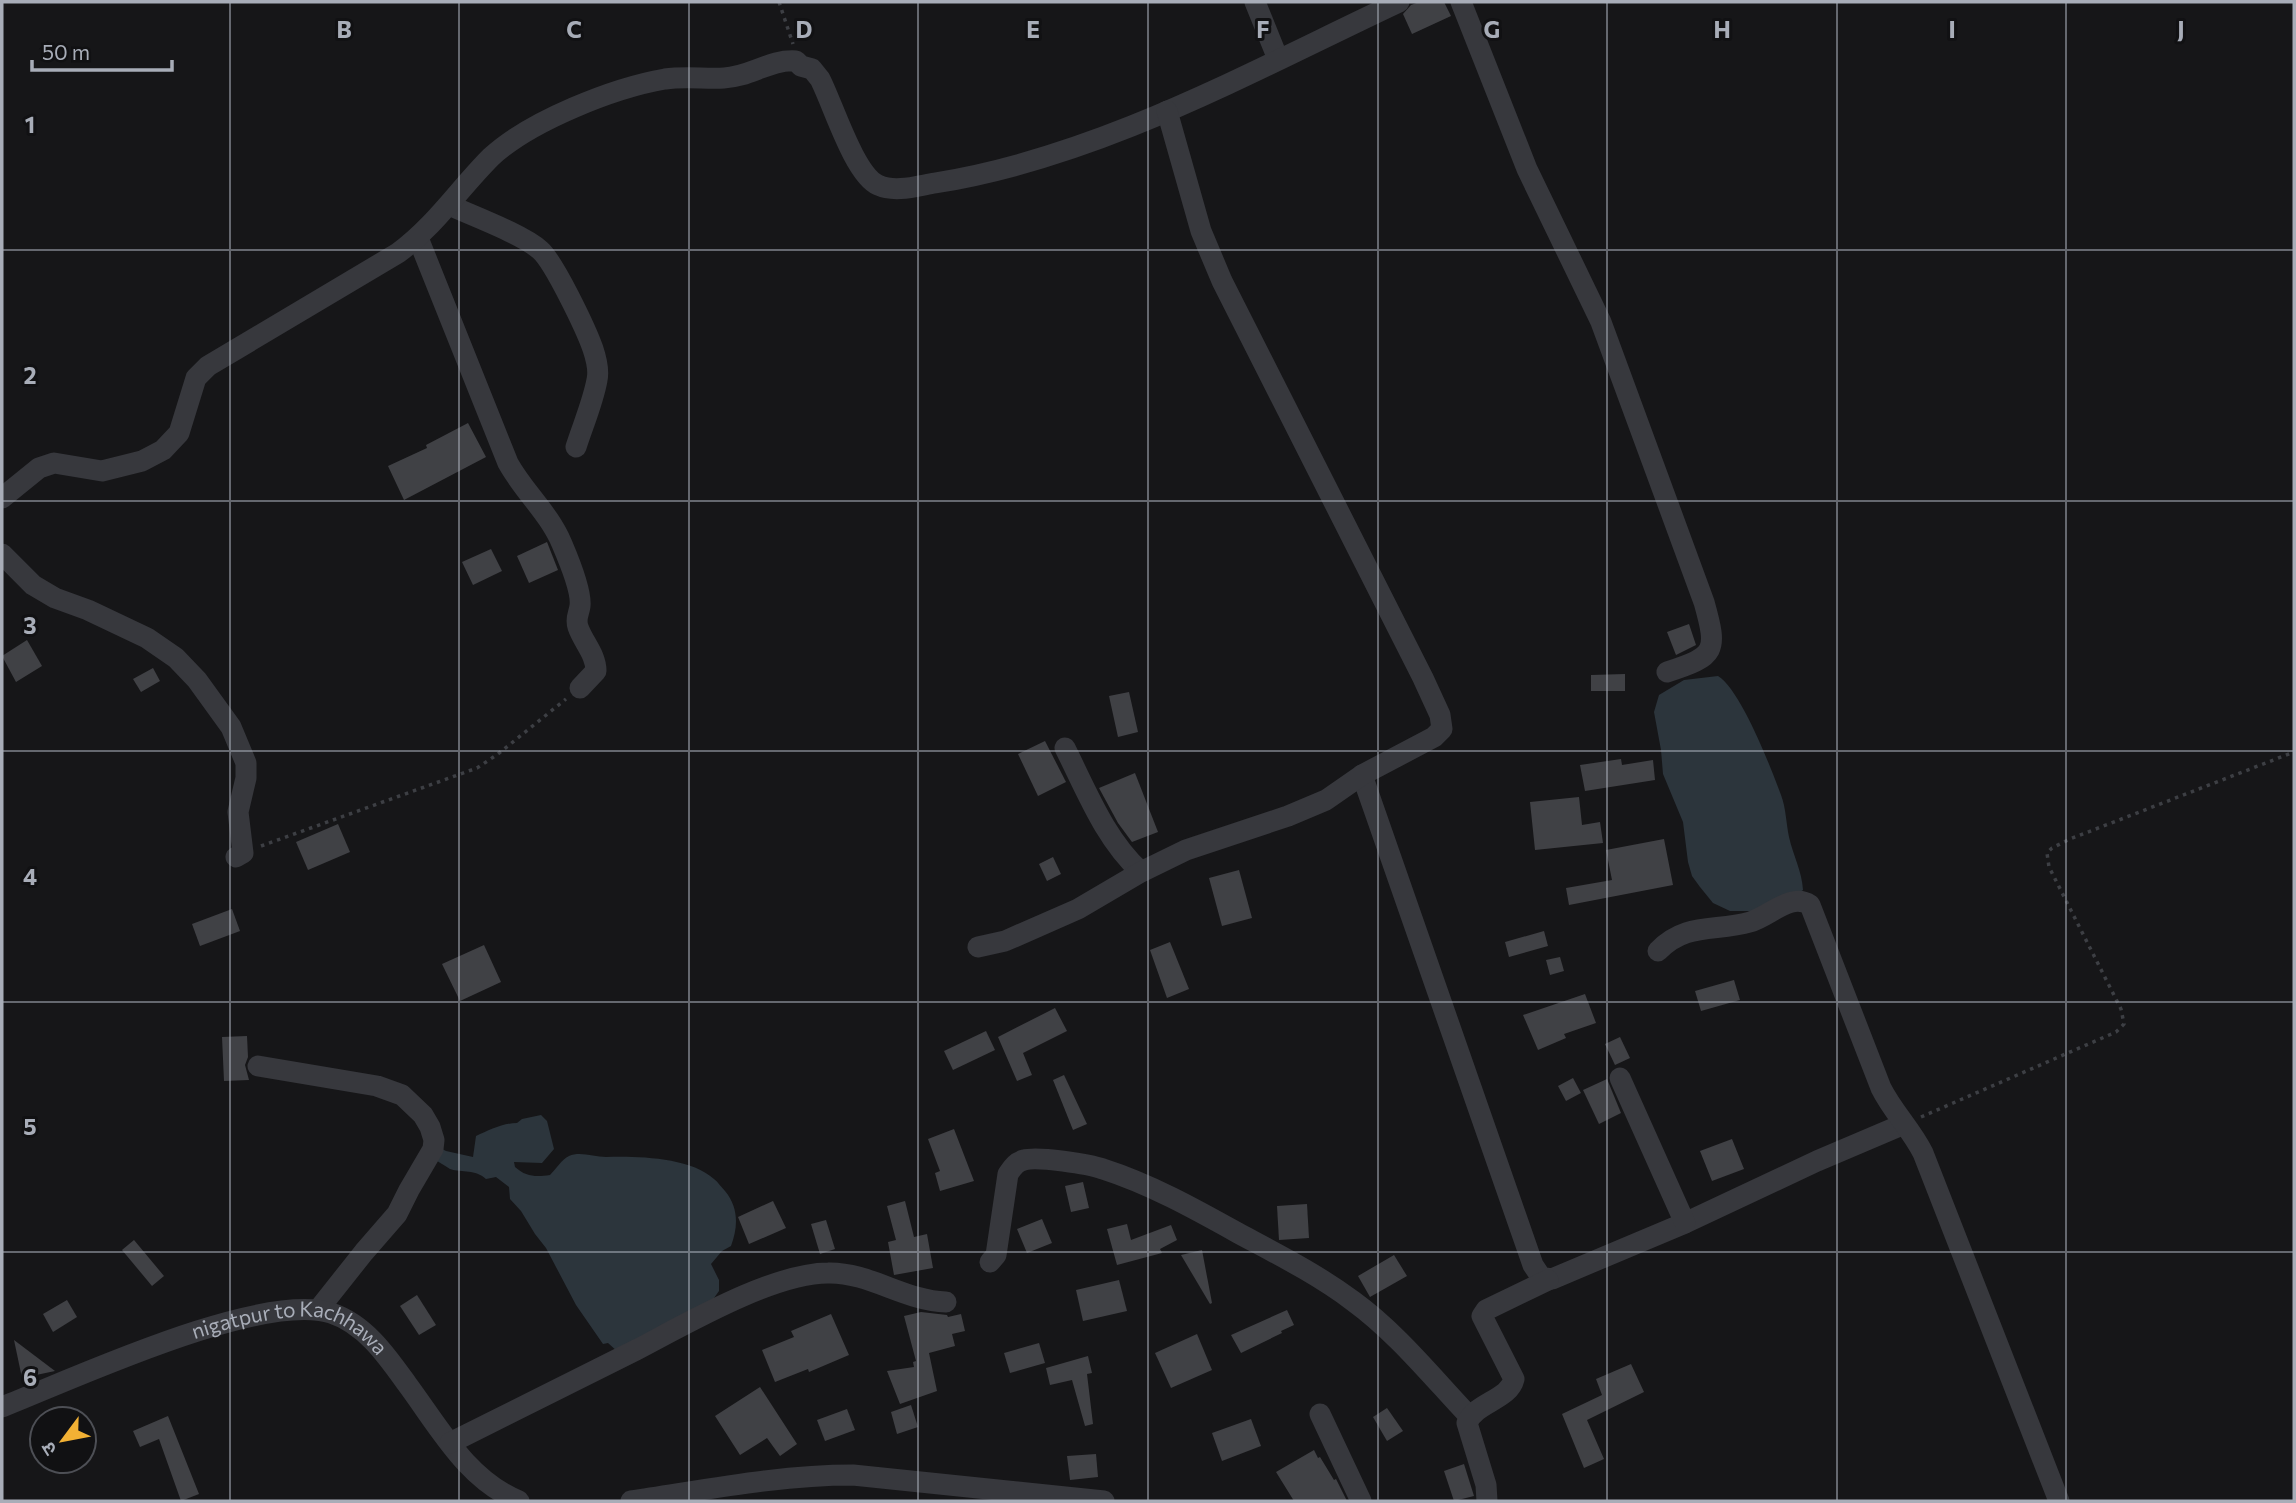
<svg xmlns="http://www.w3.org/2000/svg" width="2296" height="1503" font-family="Commissioner,'Noto Sans Devanagari',sans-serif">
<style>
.water{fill:#2c353c}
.building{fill:#404145}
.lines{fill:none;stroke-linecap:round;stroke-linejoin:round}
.path{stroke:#3d3f44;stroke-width:3.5;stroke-dasharray:3.5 5;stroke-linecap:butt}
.minor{stroke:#37383d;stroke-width:21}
.grid{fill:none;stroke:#a8adb8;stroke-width:2;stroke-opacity:0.55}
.labels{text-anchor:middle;stroke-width:6;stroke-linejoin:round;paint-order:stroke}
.street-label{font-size:21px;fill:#a8adb8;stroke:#111113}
.grid-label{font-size:23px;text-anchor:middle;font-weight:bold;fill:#a8adb8;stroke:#111113;stroke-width:6;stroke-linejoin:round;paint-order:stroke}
</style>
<rect width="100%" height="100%" fill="#161618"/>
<!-- water -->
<g class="water">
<path d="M1718,676C1741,690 1771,768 1781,795C1786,808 1786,823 1789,837C1793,855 1802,871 1803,890L1795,896L1755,911H1730L1713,903L1700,887L1692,876L1688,862L1683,822L1663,774L1661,750L1654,712L1659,695L1684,680Z"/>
<path d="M541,1115L547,1121L554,1149L542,1163L514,1162L515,1167C526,1177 536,1177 550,1175C556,1169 562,1159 569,1156C580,1151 594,1157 606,1157C636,1156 690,1157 714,1179C718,1182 721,1187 725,1191C739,1208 738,1227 731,1246L722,1251L711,1264L719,1280V1291L709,1305L618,1352L608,1343L603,1344L576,1305L546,1248L535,1234L521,1211L510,1199L509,1187L496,1177L486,1179C475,1169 463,1173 450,1169C445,1166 439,1162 434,1159L438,1147L446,1151L473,1157L476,1136C489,1130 503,1123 517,1123L522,1119Z"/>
</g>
<!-- building -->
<g class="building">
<path d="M1419,2H1444L1451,16L1412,34L1403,14L1411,5Z"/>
<path d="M468,423L486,457L404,500L388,466L427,448L426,445Z"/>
<path d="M547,542L558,570L529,583L517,556Z"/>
<path d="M491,549L502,571L473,585L462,562Z"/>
<path d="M1689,624L1696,645L1676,655L1667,632Z"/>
<path d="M27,640L42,666L16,682L2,656Z"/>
<path d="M153,668L160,681L141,692L133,679Z"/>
<path d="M1625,674V691H1591V675Z"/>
<path d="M1129,692L1138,732L1118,737L1109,696Z"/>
<path d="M1045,741L1066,782L1038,796L1018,754Z"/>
<path d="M1621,759L1622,765L1653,760L1655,780L1585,791L1580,765Z"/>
<path d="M1135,773L1158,832L1132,842L1118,823L1099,788Z"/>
<path d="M1579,797L1582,825L1600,822L1603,843L1535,850L1530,802Z"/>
<path d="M338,824L350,852L308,870L296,842Z"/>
<path d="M1664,839L1673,885L1569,905L1566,888L1612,880L1606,850Z"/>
<path d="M1053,857L1061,874L1047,881L1039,864Z"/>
<path d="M1239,870L1252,918L1222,926L1209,878Z"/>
<path d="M232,909L240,931L200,946L192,924Z"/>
<path d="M1544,931L1548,946L1509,957L1505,942Z"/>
<path d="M1170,942L1189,989L1167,998L1150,950Z"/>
<path d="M484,945L501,982L460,1001L442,964Z"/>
<path d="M1560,957L1564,971L1550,975L1546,960Z"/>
<path d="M1734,980L1740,1000L1701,1011L1695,991Z"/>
<path d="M1585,994L1596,1023L1564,1034L1566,1038L1538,1050L1523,1015Z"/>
<path d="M1055,1008L1067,1031L1023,1053L1032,1075L1017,1081L998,1037Z"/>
<path d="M986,1031L995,1050L953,1070L944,1051Z"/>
<path d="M247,1036L248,1057L245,1065L249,1080L224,1081L222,1037Z"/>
<path d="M1620,1037L1630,1058L1615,1065L1605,1044Z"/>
<path d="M1064,1075L1087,1124L1073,1130L1053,1080Z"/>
<path d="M1573,1078L1581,1093L1566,1101L1558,1086Z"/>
<path d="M1607,1079L1621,1113L1599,1124L1583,1090Z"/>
<path d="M954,1129L974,1181L940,1191L935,1173L940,1171L928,1139Z"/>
<path d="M1732,1139L1744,1169L1712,1181L1700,1151Z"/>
<path d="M1083,1182L1089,1208L1071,1212L1065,1186Z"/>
<path d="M773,1201L786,1228L749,1244L738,1217Z"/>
<path d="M905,1201L914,1237L927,1234L933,1268L894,1275L888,1242L896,1240L887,1206Z"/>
<path d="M1307,1204L1309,1238L1279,1240L1277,1206Z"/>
<path d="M1042,1219L1052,1243L1027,1253L1017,1229Z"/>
<path d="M826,1220L835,1249L820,1254L811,1224Z"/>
<path d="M1127,1224L1131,1240L1171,1225L1177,1240L1160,1249L1162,1253L1117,1265L1107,1229Z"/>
<path d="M134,1240L164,1276L152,1286L122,1250Z"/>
<path d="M1202,1250L1212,1303L1210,1304L1181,1255Z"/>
<path d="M1394,1255L1407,1276L1370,1297L1358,1276Z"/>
<path d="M1119,1280L1127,1311L1083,1321L1076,1290Z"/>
<path d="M417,1295L436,1325L419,1335L400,1306Z"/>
<path d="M67,1300L77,1317L53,1332L43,1314Z"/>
<path d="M1287,1310L1294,1325L1281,1331L1282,1333L1241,1353L1231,1335Z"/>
<path d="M921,1312L947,1315L948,1317L961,1314L965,1331L952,1334L955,1346L929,1353L937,1391L900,1404L887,1371L914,1367L913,1362L916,1361L904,1316Z"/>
<path d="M831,1314L849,1355L809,1372L808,1369L775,1382L762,1350L794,1337L791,1331Z"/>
<path d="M1197,1334L1212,1370L1171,1388L1155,1353Z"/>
<path d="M14,1340L55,1371L22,1378Z"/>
<path d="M1039,1343L1045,1363L1010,1373L1004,1353Z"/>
<path d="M1088,1356L1092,1373L1087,1374L1093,1424L1085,1426L1072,1380L1050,1385L1046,1368Z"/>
<path d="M1631,1364L1644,1392L1587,1420L1604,1459L1584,1468L1562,1414L1602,1395L1596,1379Z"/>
<path d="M760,1387L797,1444L780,1456L767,1438L740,1455L715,1416Z"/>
<path d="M911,1405L918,1427L897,1434L891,1412Z"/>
<path d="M1387,1408L1403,1431L1387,1441L1373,1417Z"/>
<path d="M847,1409L855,1430L825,1441L817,1420Z"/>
<path d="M168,1416L199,1494L181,1501L159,1439L140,1447L133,1431Z"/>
<path d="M1251,1419L1261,1446L1222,1461L1212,1433Z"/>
<path d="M1314,1450L1318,1458L1320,1457L1334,1480L1336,1479L1347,1501H1294L1276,1472Z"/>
<path d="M1096,1454L1098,1477L1070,1480L1067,1456Z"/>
<path d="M1464,1464L1474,1496L1454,1501L1444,1471Z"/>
</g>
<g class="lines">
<!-- path -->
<g class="path">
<path d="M779,2L793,44"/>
<path d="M261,846L477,768L498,754L566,699"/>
<path d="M1921,1117L2116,1032L2124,1024L2121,1009L2049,867L2047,853L2052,848L2070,839L2294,752"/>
</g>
<!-- minor -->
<g class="minor">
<path d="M1255,2L1278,59"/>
<path d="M1461,2L1527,169L1601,322L1704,602C1718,652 1716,656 1667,672"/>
<path d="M449,205C473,216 522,234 540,250C554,262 586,329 593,349C596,358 599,371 597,380C593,402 583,425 576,447"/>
<path d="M418,238L508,463C524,492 549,513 562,544C568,558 582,591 580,606C579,614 575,618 578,627C583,642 596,654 596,671L580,688"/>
<path d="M2,498L39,468L54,463L102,471L142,461L163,450L179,433L196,378L208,366L398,253C435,226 459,189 491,157C530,121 613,88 665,79C685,76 704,79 724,78C750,77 770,59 796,61L801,66L812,69L820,79C833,104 854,174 878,185C895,193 917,186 935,183C1099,157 1250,72 1399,2"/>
<path d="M2,554L33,585L55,598L88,610L147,638L176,658L197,680L231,727L246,763V778L238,812L243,853L236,857"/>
<path d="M1065,748C1087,792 1105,839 1141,872"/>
<path d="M1362,775L1533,1265L1541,1277L1552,1279L1685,1223L1817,1161L1904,1124"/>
<path d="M978,947L1005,941L1078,909L1141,872L1186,850L1288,816L1326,800L1362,775L1434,737L1442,729L1440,715L1423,678L1222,281L1201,231L1167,111"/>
<path d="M1658,951C1686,922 1715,932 1750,922C1769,917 1791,892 1810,905L1881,1088C1893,1112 1911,1129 1923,1153L2059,1501"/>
<path d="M258,1066L377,1086L402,1095L423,1115L430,1127L434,1140L433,1149L409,1190L397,1214L364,1252L318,1310"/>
<path d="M1620,1078L1685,1223"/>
<path d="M990,1262L996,1255L1008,1174C1013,1167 1016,1162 1024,1160C1037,1156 1089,1164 1103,1169C1150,1184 1195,1209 1238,1233C1277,1254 1317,1274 1353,1301C1397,1333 1432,1377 1470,1417"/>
<path id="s1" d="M2,1407C73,1379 261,1291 331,1313C365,1324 387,1356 407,1384C439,1427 467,1480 519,1501"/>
<path d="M1320,1414L1361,1501"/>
<path d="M450,1443C512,1412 574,1381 636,1350C686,1324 773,1273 828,1273C869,1272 905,1301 946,1302"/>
<path d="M631,1501C705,1490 778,1475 853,1475L1104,1501"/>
<path d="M1487,1501L1486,1485L1467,1423C1476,1402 1509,1400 1514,1379L1482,1316L1486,1310L1548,1280"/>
</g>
</g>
<!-- grid -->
<path class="grid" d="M230,2V1501M459,2V1501M689,2V1501M918,2V1501M1148,2V1501M1378,2V1501M1607,2V1501M1837,2V1501M2066,2V1501M2,250H2294M2,501H2294M2,751H2294M2,1002H2294M2,1252H2294"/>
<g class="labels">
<!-- street labels -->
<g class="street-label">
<text dy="7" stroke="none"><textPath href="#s1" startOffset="308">nigatpur to Kachhawa</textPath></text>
</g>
</g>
<g class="grid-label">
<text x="344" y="38">B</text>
<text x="574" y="38">C</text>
<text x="804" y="38">D</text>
<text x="1033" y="38">E</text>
<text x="1263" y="38">F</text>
<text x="1492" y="38">G</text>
<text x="1722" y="38">H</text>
<text x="1952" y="38">I</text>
<text x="2181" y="38">J</text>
<text x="30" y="133">1</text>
<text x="30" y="384">2</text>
<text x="30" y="634">3</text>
<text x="30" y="885">4</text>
<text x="30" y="1135">5</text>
<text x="30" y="1386">6</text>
</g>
<!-- border -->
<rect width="2296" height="1503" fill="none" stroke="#a8adb8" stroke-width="7"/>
<!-- north arrow -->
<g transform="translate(63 1440) rotate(238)"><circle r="33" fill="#111113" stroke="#4d4f55" stroke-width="2"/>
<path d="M0-5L12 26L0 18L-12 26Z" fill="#f2b134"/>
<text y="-10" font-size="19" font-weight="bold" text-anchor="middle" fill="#a8adb8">उ</text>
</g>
<!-- scale -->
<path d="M32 60v10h140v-10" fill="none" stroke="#a8adb8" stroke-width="3.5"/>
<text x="42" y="60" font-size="21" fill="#a8adb8" stroke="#111113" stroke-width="5" paint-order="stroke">50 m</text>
</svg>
